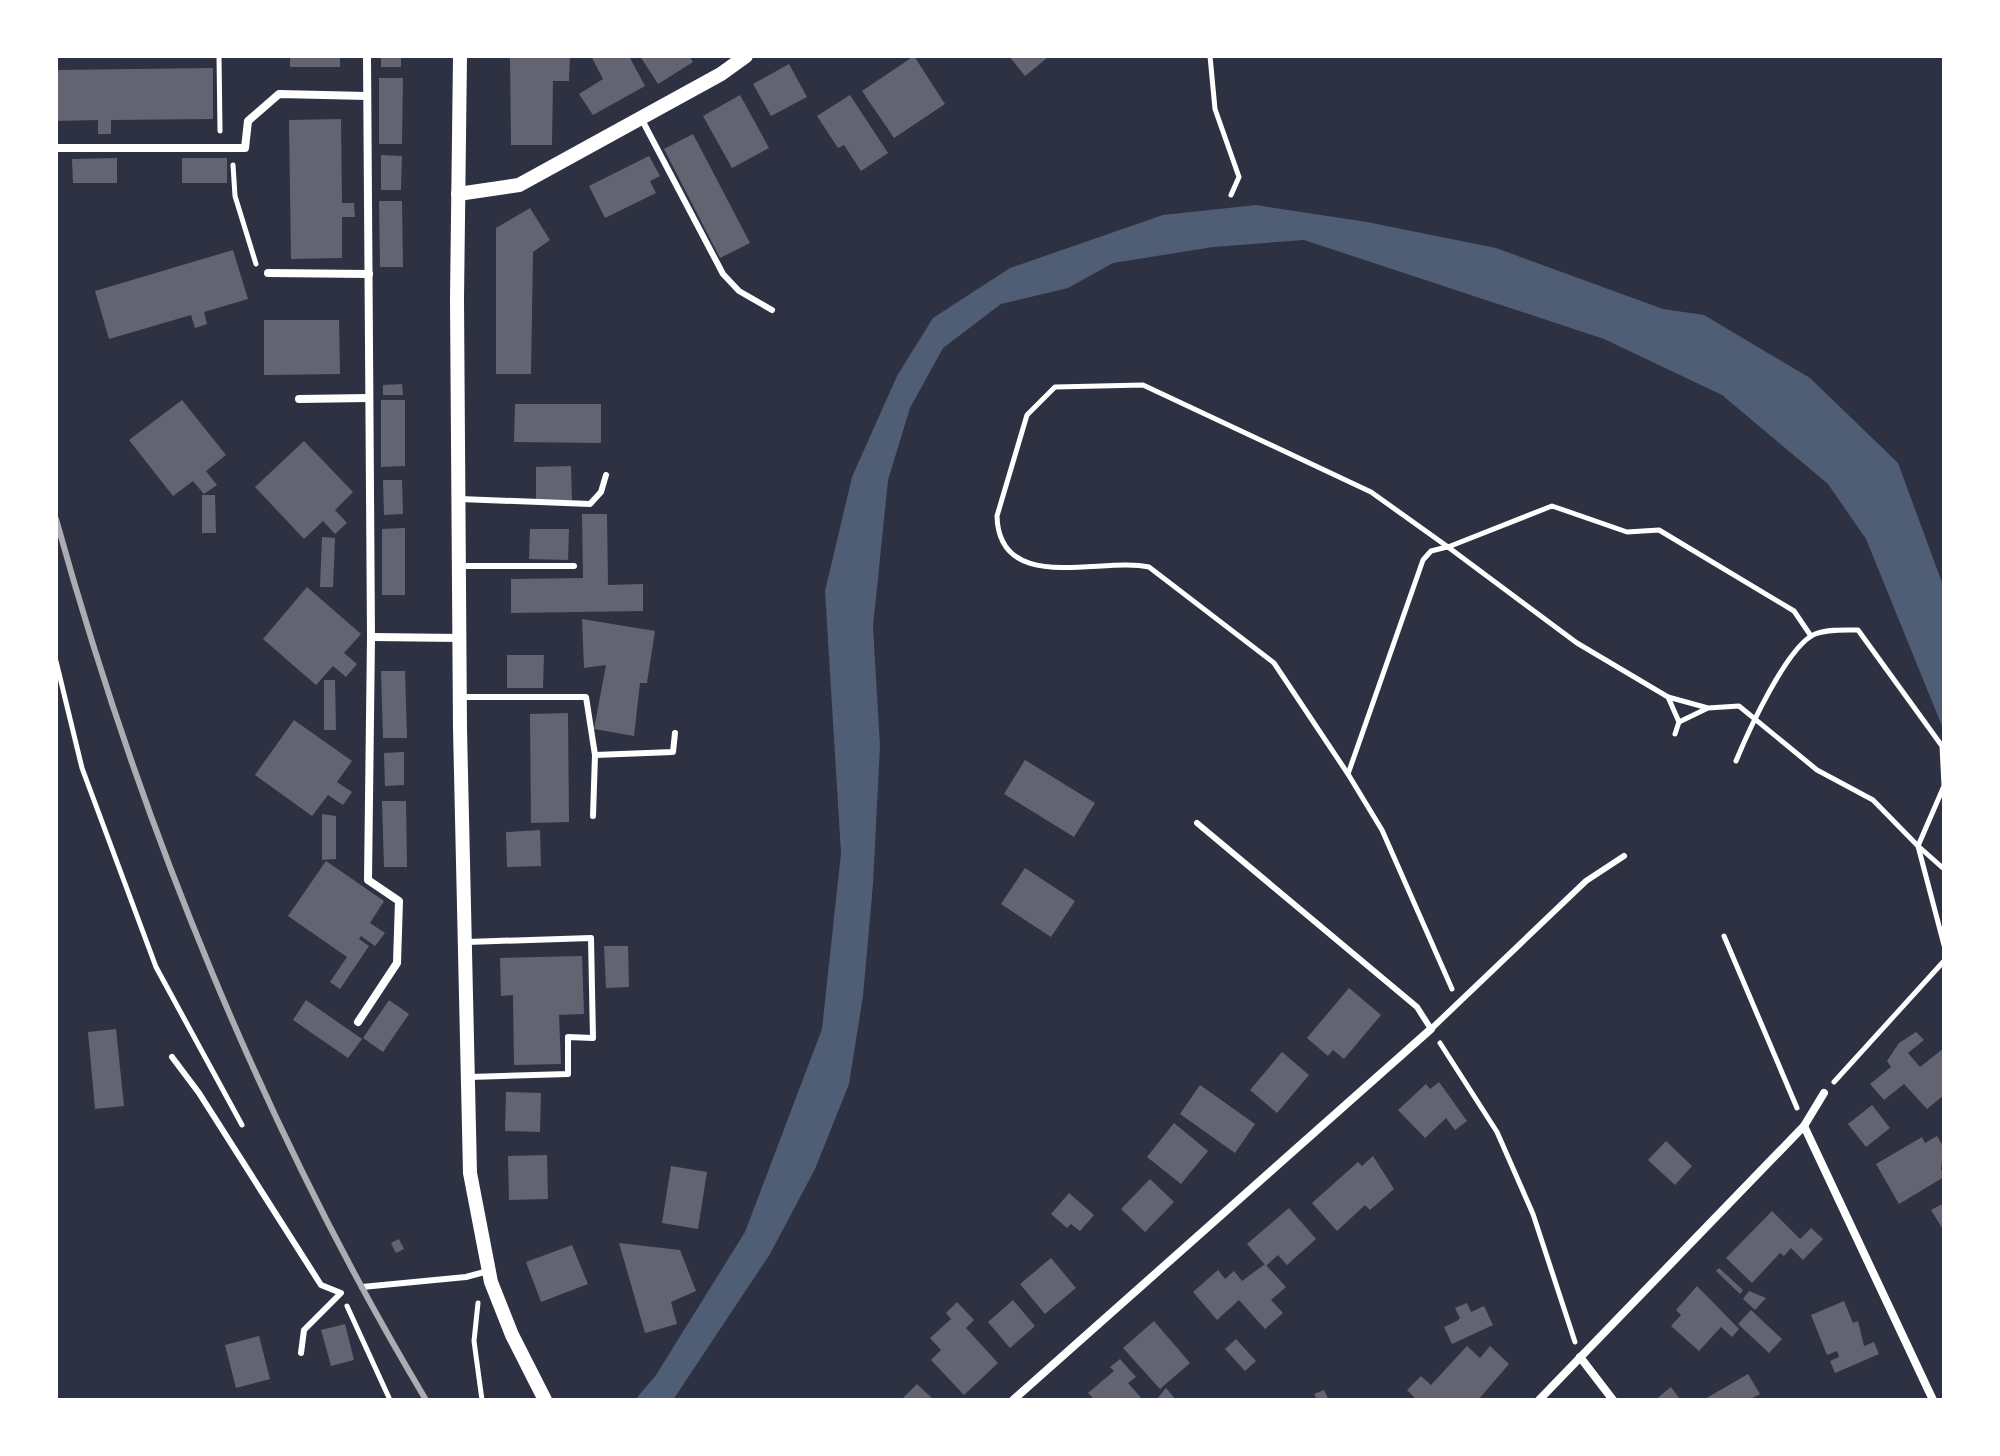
<svg xmlns="http://www.w3.org/2000/svg" width="2000" height="1456" font-family="Rubik,sans-serif">
<style>
.water{fill:#4f5d75}
.building{fill:#626471}
.lines{fill:none;stroke-linecap:round;stroke-linejoin:round}
.path{stroke:#fff;stroke-width:5}
.service{stroke:#fff;stroke-width:6}
.minor{stroke:#fff;stroke-width:8}
.tertiary{stroke:#fff;stroke-width:14}
.rail{stroke:#abadb3;stroke-width:6}
</style>
<rect width="100%" height="100%" fill="#2d3142"/>
<!-- water -->
<path class="water" d="M1256,205L1367,222L1496,248L1663,309L1704,315L1810,378L1898,463L1944,588V731L1866,539L1828,484L1722,395L1604,339L1304,240L1213,247L1113,263L1068,288L1001,304L943,348L910,408L888,480L873,627L880,746L873,884L863,996L849,1084L815,1169L770,1254L673,1400H635L656,1375L745,1232L822,1029L841,853L825,591L852,477L897,376L933,318L1010,268L1163,215Z"/>
<!-- building -->
<g class="building">
<rect x="290" y="56" width="50" height="11"/>
<rect x="381" y="56" width="20" height="11"/>
<path d="M510,56H570L569,81H553L552,145H511Z"/>
<path d="M591,56H629L645,86L593,115L579,94L603,79Z"/>
<path d="M640,56H689L693,62L658,84Z"/>
<path d="M914,56L945,104L894,138L862,91Z"/>
<path d="M1009,56H1045L1047,58L1025,76Z"/>
<path d="M789,64L807,97L771,116L753,84Z"/>
<path d="M213,68V119L111,120V134H98V120L56,121V70Z"/>
<path d="M379,78H403L402,144H379Z"/>
<path d="M740,95L769,148L732,168L703,116Z"/>
<path d="M850,95L888,153L861,171L844,145L838,148L817,116Z"/>
<path d="M341,119L342,203H354L355,217H342V258L291,259L289,120Z"/>
<path d="M693,134L750,243L720,258L664,149Z"/>
<path d="M381,155L402,156L401,190H381Z"/>
<path d="M649,156L660,176L650,181L656,193L605,218L589,186Z"/>
<path d="M117,158V183H73L72,159Z"/>
<rect x="182" y="158" width="45" height="25"/>
<path d="M379,201H402L403,267H380Z"/>
<path d="M530,208L550,240L533,252L531,374H496V228Z"/>
<path d="M233,250L248,299L204,312L207,324L195,328L191,315L109,339L95,291Z"/>
<path d="M264,320H339L340,374L264,375Z"/>
<path d="M402,384L403,395H383V385Z"/>
<path d="M182,400L226,455L206,471L217,485L204,494L193,481L173,496L129,440Z"/>
<path d="M381,400H405V466L381,467Z"/>
<path d="M515,404H601V443L514,442Z"/>
<path d="M304,441L353,492L335,510L347,523L335,534L323,521L304,539L255,487Z"/>
<path d="M571,466L572,500L536,501V467Z"/>
<path d="M383,480H402L403,514L384,515Z"/>
<path d="M202,495H215L216,533H202Z"/>
<path d="M582,514H607L608,585L643,584V611L511,613V579L583,578Z"/>
<path d="M405,528V595H382V529Z"/>
<path d="M530,529H569L568,560L529,559Z"/>
<path d="M322,537L335,538L333,587H320Z"/>
<path d="M307,587L361,634L344,653L357,664L346,677L333,666L316,685L263,639Z"/>
<path d="M582,619L655,631L647,683H640L634,736L594,729L606,665L584,668Z"/>
<path d="M507,655H544L543,688H507Z"/>
<path d="M381,671H405L407,738H383Z"/>
<path d="M324,680H335L336,730H324Z"/>
<path d="M568,713L569,822L531,823L530,714Z"/>
<path d="M294,720L352,761L337,782L352,792L343,805L328,795L312,816L255,775Z"/>
<path d="M404,752V785L385,786L384,753Z"/>
<path d="M1025,760L1095,803L1074,837L1004,794Z"/>
<path d="M382,801H406L407,867H384Z"/>
<path d="M322,814L336,816V859L322,860Z"/>
<path d="M540,830L541,866L507,867L506,832Z"/>
<path d="M326,861L384,901L370,923L385,933L375,946L361,936L359,939L369,946L340,989L330,982L347,957L288,916Z"/>
<path d="M1025,868L1075,901L1051,937L1001,904Z"/>
<path d="M604,946H628L629,987L606,988Z"/>
<path d="M582,956L584,1014L559,1015L561,1064L514,1065L513,995L501,996L500,958Z"/>
<path d="M1349,988L1381,1015L1344,1059L1333,1050L1328,1056L1307,1038Z"/>
<path d="M306,1000L362,1039L348,1058L293,1020Z"/>
<path d="M389,1000L409,1014L383,1052L363,1038Z"/>
<path d="M116,1029L124,1106L95,1109L88,1032Z"/>
<path d="M1916,1032L1924,1040L1908,1053L1920,1067L1944,1048V1095L1927,1109L1904,1084L1884,1100L1870,1084L1891,1067L1887,1061L1899,1043Z"/>
<path d="M1282,1052L1309,1075L1277,1113L1250,1090Z"/>
<path d="M1439,1082L1467,1121L1455,1130L1446,1118L1425,1138L1398,1110L1426,1084L1430,1089Z"/>
<path d="M1200,1085L1255,1124L1235,1153L1180,1114Z"/>
<path d="M506,1092L541,1093L540,1132L505,1131Z"/>
<path d="M1872,1105L1890,1128L1866,1147L1848,1124Z"/>
<path d="M1174,1123L1208,1151L1181,1184L1147,1157Z"/>
<path d="M1937,1136L1944,1148L1941,1169L1944,1177L1899,1204L1876,1164L1922,1137L1925,1143Z"/>
<path d="M1666,1141L1692,1166L1675,1185L1648,1160Z"/>
<path d="M547,1155L548,1199L509,1200L508,1156Z"/>
<path d="M1373,1156L1394,1189L1370,1210L1365,1205L1337,1231L1312,1203L1358,1162L1362,1166Z"/>
<path d="M671,1166L707,1172L698,1229L662,1223Z"/>
<path d="M1150,1179L1174,1202L1145,1232L1121,1209Z"/>
<path d="M1069,1193L1094,1215L1080,1231L1071,1224L1067,1228L1051,1214Z"/>
<path d="M1944,1203V1231L1931,1210Z"/>
<path d="M1289,1208L1316,1239L1287,1265L1278,1255L1266,1266L1247,1244Z"/>
<path d="M1772,1211L1800,1239L1811,1228L1823,1239L1803,1260L1791,1248L1784,1256L1780,1253L1752,1283L1726,1258Z"/>
<path d="M399,1239L404,1249L396,1253L391,1243Z"/>
<path d="M619,1243L680,1250L696,1291L671,1302L677,1324L645,1333Z"/>
<path d="M572,1245L588,1284L541,1302L526,1262Z"/>
<path d="M1051,1258L1076,1288L1045,1314L1020,1284Z"/>
<path d="M1265,1264L1286,1287L1271,1300L1283,1313L1265,1329L1239,1300L1217,1320L1193,1292L1218,1270L1225,1279L1234,1271L1242,1281Z"/>
<path d="M1719,1268L1743,1290L1740,1294L1716,1271Z"/>
<path d="M1697,1286L1739,1329L1732,1337L1721,1327L1699,1351L1671,1326L1681,1315L1676,1310Z"/>
<path d="M1749,1291L1766,1298L1755,1310L1743,1299Z"/>
<path d="M1013,1300L1035,1326L1010,1348L988,1322Z"/>
<path d="M1844,1301L1853,1323L1858,1321L1864,1346L1874,1342L1879,1354L1835,1373L1830,1361L1839,1357L1837,1351L1827,1355L1811,1315Z"/>
<path d="M957,1302L974,1320L966,1328L998,1363L964,1395L931,1360L941,1350L930,1338L951,1319L946,1313Z"/>
<path d="M1467,1303L1471,1312L1484,1306L1493,1325L1452,1344L1444,1327L1457,1321L1460,1318L1455,1308Z"/>
<path d="M1751,1310L1782,1339L1769,1353L1738,1324Z"/>
<path d="M1154,1321L1190,1363L1160,1389L1123,1348Z"/>
<path d="M345,1324L354,1360L331,1366L321,1330Z"/>
<path d="M259,1336L270,1379L236,1388L225,1345Z"/>
<path d="M1236,1339L1256,1361L1245,1371L1225,1349Z"/>
<path d="M1467,1346L1480,1358L1490,1346L1509,1364L1478,1400H1417L1407,1390L1421,1376L1431,1385Z"/>
<path d="M1120,1359L1136,1377L1128,1383L1143,1400H1095L1088,1393L1114,1371L1110,1367Z"/>
<path d="M1748,1374L1760,1394L1748,1400H1703Z"/>
<path d="M917,1384L934,1400H901Z"/>
<path d="M1671,1387L1679,1398L1676,1400H1655Z"/>
<path d="M1166,1388L1176,1400H1156Z"/>
<path d="M1324,1390L1329,1400H1317L1314,1394Z"/>
</g>
<g class="lines">
<!-- path -->
<g class="path">
<path d="M219,56L220,131"/>
<path d="M1210,56L1215,109L1239,177L1231,195"/>
<path d="M233,165L235,196L256,264"/>
<path d="M1447,547L1431,551L1423,560L1348,774L1382,830L1452,989"/>
<path d="M56,661L82,768L156,967L242,1125"/>
<path d="M1668,697L1577,643L1448,547L1552,506L1627,532L1659,530L1794,611L1811,636"/>
<path d="M1708,708L1668,697L1679,722L1708,708L1739,706L1817,770L1873,800L1918,846L1944,945"/>
<path d="M1675,734L1679,722"/>
<path d="M1736,761C1748,732 1787,646 1815,634C1828,629 1844,630 1858,630L1942,746L1944,786L1918,846L1944,869"/>
<path d="M1348,774L1274,663L1149,567C1103,556 999,596 997,516L1027,415L1055,387L1143,385L1371,492L1448,547"/>
<path d="M1724,936L1797,1108"/>
<path d="M1440,1043L1497,1132L1533,1214L1575,1342"/>
<path d="M1834,1082L1944,961"/>
<path d="M478,1303L474,1341L482,1400"/>
<path d="M347,1306L390,1400"/>
</g>
<!-- service -->
<g class="service">
<path d="M641,118L723,274L739,291L772,310"/>
<path d="M460,499L590,504L601,492L606,475"/>
<path d="M460,566H574"/>
<path d="M460,697H586L595,755L593,816"/>
<path d="M595,755L673,752L675,733"/>
<path d="M1197,823L1417,1007L1431,1029L1586,881L1624,856"/>
<path d="M467,942L591,938L593,1038L568,1037V1074L470,1077"/>
<path d="M172,1057L199,1093L321,1285L341,1293L304,1330L301,1353"/>
<path d="M362,1287L466,1277L488,1271"/>
</g>
<!-- minor -->
<g class="minor">
<path d="M56,148H245L248,121L279,94L367,96"/>
<path d="M268,273L369,274"/>
<path d="M299,399L368,398"/>
<path d="M371,637L460,638"/>
<path d="M358,1022L397,963L399,901L368,880L371,637L367,56"/>
<path d="M1804,1126L1933,1400"/>
<path d="M1580,1357L1613,1400"/>
<path d="M1013,1400L1431,1029"/>
<path d="M1539,1400L1804,1126L1824,1093"/>
</g>
<!-- tertiary -->
<g class="tertiary">
<path d="M460,56L457,299L460,729L470,1173L491,1282L512,1335L545,1400"/>
<path d="M458,194L519,185L721,74L746,56"/>
</g>
<!-- rail -->
<path class="rail" d="M56,519C141,825 263,1127 426,1400"/>
</g>
<!-- border -->
<rect width="2000" height="1456" fill="none" stroke="#ffffff" stroke-width="116"/>
</svg>
